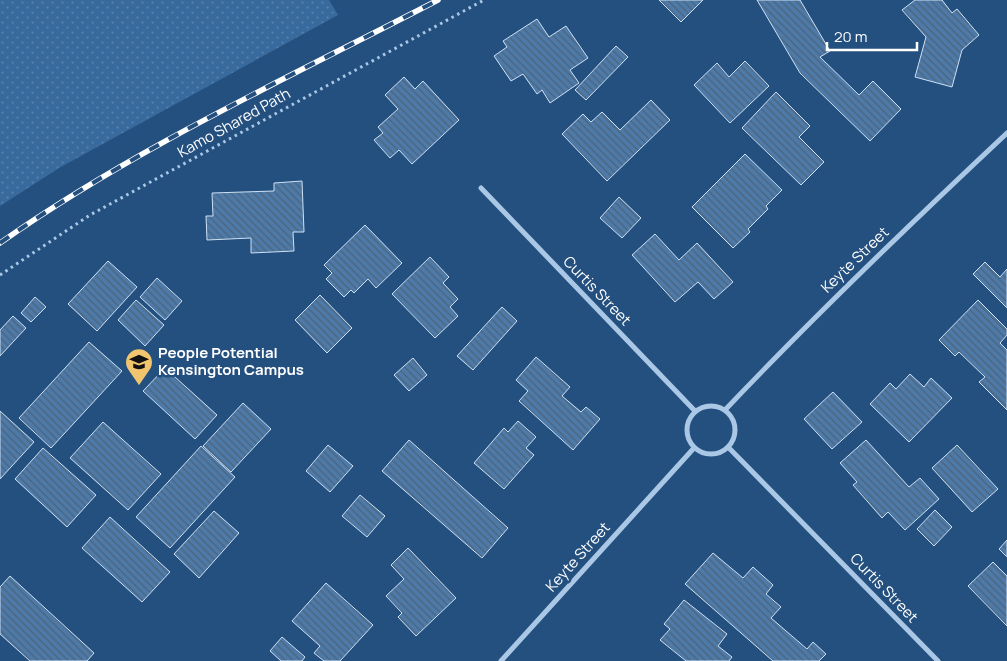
<svg xmlns="http://www.w3.org/2000/svg" width="1007" height="661" font-family="Manrope,sans-serif">
<style>
.grass{fill:url(#grass-dots)}
.building{fill:url(#building-back-hatch);stroke:#cee1f5}
.lines{fill:none;stroke-linecap:round;stroke-linejoin:round}
.path{stroke:#aac8e6;stroke-width:3;stroke-dasharray:2.5 4;stroke-linecap:butt}
.street{stroke:#aac8e6;stroke-width:5}
.rail-casing{stroke:#fff;stroke-width:5.5}
.rail{stroke:#24507f;stroke-width:4;stroke-dasharray:11;stroke-linecap:butt}
.labels{text-anchor:middle;stroke-width:5;stroke-linejoin:round;paint-order:stroke}
.street-label{font-size:15px;fill:#fff;stroke:#24507f}
.poi-label{font-size:15px;font-weight:bold;fill:#fff;stroke:#24507f;text-anchor:start}
</style>
<defs>
<pattern id="grass-dots" width="8" height="8" patternUnits="userSpaceOnUse" patternTransform="scale(1.25)"><rect width="8" height="8" fill="#396a9d"/><path d="M2 2h.1M6 6h.1" fill="none" stroke="#5780ac" stroke-width="1.8" stroke-linecap="round"/></pattern>
<pattern id="building-back-hatch" width="6" height="6" patternUnits="userSpaceOnUse" patternTransform="scale(1.25)"><rect width="6" height="6" fill="#4d7aa8"/><path d="M-1 5l2 2M0 0l6 6M5-1l2 2" fill="none" stroke="#4c637a"/></pattern>
</defs>
<rect width="100%" height="100%" fill="#24507f"/>
<!-- grass -->
<path class="grass" d="M0,0H329L338,15L59,168L0,206Z"/>
<!-- building -->
<g class="building">
<path d="M659,0H703L681,22Z"/>
<path d="M757,0H800L830,51L820,57L859,95L873,81L901,109L870,141L800,73Z"/>
<path d="M915,0H942L952,13L957,9L979,35L962,50L952,87L915,77L926,37L902,10Z"/>
<path d="M537,19L549,37L566,26L588,58L570,70L579,83L550,103L542,90L537,94L523,74L511,81L494,56L507,47L503,41Z"/>
<path d="M616,46L628,57L586,100L575,90Z"/>
<path d="M745,61L769,86L730,123L694,85L717,63L729,77Z"/>
<path d="M404,77L415,89L423,81L459,120L412,164L399,150L390,158L374,140L383,133L378,127L398,109L385,95Z"/>
<path d="M776,92L810,126L799,137L824,162L801,185L742,128Z"/>
<path d="M651,100L670,120L607,181L562,134L583,114L591,122L602,112L620,130Z"/>
<path d="M745,154L782,190L766,206L768,209L748,229L750,232L733,248L692,207Z"/>
<path d="M302,181L304,232H293L294,251L251,253V238L207,240L206,216H213L212,193L274,191V183Z"/>
<path d="M619,197L641,218L622,238L600,218Z"/>
<path d="M365,225L402,263L376,288L368,279L354,293L351,290L344,297L326,279L332,273L324,265Z"/>
<path d="M655,234L679,260L697,243L733,282L714,299L698,282L675,302L632,255Z"/>
<path d="M430,257L449,277L443,283L458,299L450,307L458,316L435,338L392,294Z"/>
<path d="M108,261L137,287L97,331L68,304Z"/>
<path d="M985,262L1000,277L1007,269V308L973,274Z"/>
<path d="M157,278L182,301L165,320L140,297Z"/>
<path d="M320,295L352,328L327,353L295,320Z"/>
<path d="M35,297L46,307L31,322L21,313Z"/>
<path d="M136,300L164,325L145,346L118,320Z"/>
<path d="M978,300L1007,329V335L1000,343L1007,350V410L979,382L985,377L959,352L955,356L939,340Z"/>
<path d="M502,307L517,321L473,370L457,356Z"/>
<path d="M13,316L26,328L0,356V330Z"/>
<path d="M89,342L122,371L51,448L19,418Z"/>
<path d="M536,357L570,387L562,396L581,412L586,407L600,419L573,450L519,401L528,391L516,380Z"/>
<path d="M413,358L427,375L409,391L394,375Z"/>
<path d="M165,368L217,415L195,439L143,391Z"/>
<path d="M910,374L924,387L931,378L952,398L909,442L870,404L890,383L896,389Z"/>
<path d="M833,392L862,422L832,449L804,419Z"/>
<path d="M243,403L271,429L231,472L203,446Z"/>
<path d="M0,411L34,442L0,479Z"/>
<path d="M518,421L536,437L526,448L534,455L504,489L474,463L504,428L508,432Z"/>
<path d="M103,422L161,474L128,510L70,458Z"/>
<path d="M409,440L508,528L482,558L382,471Z"/>
<path d="M866,440L909,487L920,478L939,499L905,530L888,512L882,518L853,485L857,482L840,463Z"/>
<path d="M328,445L353,466L330,492L306,471Z"/>
<path d="M957,445L998,489L972,512L932,468Z"/>
<path d="M201,446L235,477L170,548L136,517Z"/>
<path d="M43,448L96,495L67,527L15,479Z"/>
<path d="M360,495L385,516L367,537L342,516Z"/>
<path d="M935,510L952,527L934,546L917,529Z"/>
<path d="M214,511L239,533L199,578L174,554Z"/>
<path d="M110,517L170,572L142,602L82,548Z"/>
<path d="M1007,540V557L999,549Z"/>
<path d="M408,548L456,598L416,636L398,617L402,613L386,596L404,579L391,565Z"/>
<path d="M713,553L743,578L753,567L773,585L766,594L781,607L771,618L807,649L813,642L826,654L819,661H773L685,584Z"/>
<path d="M993,562L1007,576V626L968,586Z"/>
<path d="M10,576L94,653L87,661H30L0,634V587Z"/>
<path d="M326,583L373,625L340,661H324L314,653L320,646L292,621Z"/>
<path d="M684,600L727,634L718,646L732,657L729,661H686L660,640L670,629L664,624Z"/>
<path d="M282,637L305,657L302,661H281L270,651Z"/>
</g>
<g class="lines">
<!-- path -->
<path class="path" d="M0,275L90,215L484,0"/>
<!-- street -->
<g class="street">
<path d="M481,188L695,411"/>
<circle cx="711" cy="430" r="24"/>
<path d="M725,410C816,314 911,223 1007,133"/>
<path d="M728,447L938,661"/>
<path d="M501,661L694,448"/>
</g>
<!-- rail casing -->
<g class="rail-casing">
<path id="rail" d="M0,243C137,147 290,77 438,0"/>
</g>
<!-- rail -->
<use href="#rail" class="rail"/>
</g>
<!-- icons -->
<defs>
<g id="university-pin" transform="scale(1.4375)"><path d="M0 17L-7.5 6A9.5 9.5 0 1 1 7.5 6Z" fill="#f0c56e" stroke="#24507f"/><path d="M0-5L7-2L0 1L-7-2ZM-4 1L0 2.5L4 1V4Q0 6-4 4Z" fill="#111"/></g>
</defs>
<g fill-rule="evenodd">
<use href="#university-pin" x="139" y="362"/>
</g>
<g class="labels">
<!-- street labels -->
<g class="street-label">
<text transform="translate(234 123) rotate(-29)" y="5">Kamo Shared Path</text>
<text transform="translate(855 260) rotate(-44)" y="5">Keyte Street</text>
<text transform="translate(597 291) rotate(46)" y="5">Curtis Street</text>
<text transform="translate(578 557) rotate(-48)" y="5">Keyte Street</text>
<text transform="translate(884 588) rotate(46)" y="5">Curtis Street</text>
</g>
<!-- poi labels -->
<g class="poi-label">
<text x="158" y="358">People Potential<tspan x="158" dy="17">Kensington Campus</tspan></text>
</g>
</g>
<!-- scale -->
<path d="M827 42v8h90v-8" fill="none" stroke="#ffffff" stroke-width="2.5"/>
<text x="834" y="42" font-size="15" fill="#ffffff" stroke="#24507f" stroke-width="4" paint-order="stroke">20 m</text>
</svg>
